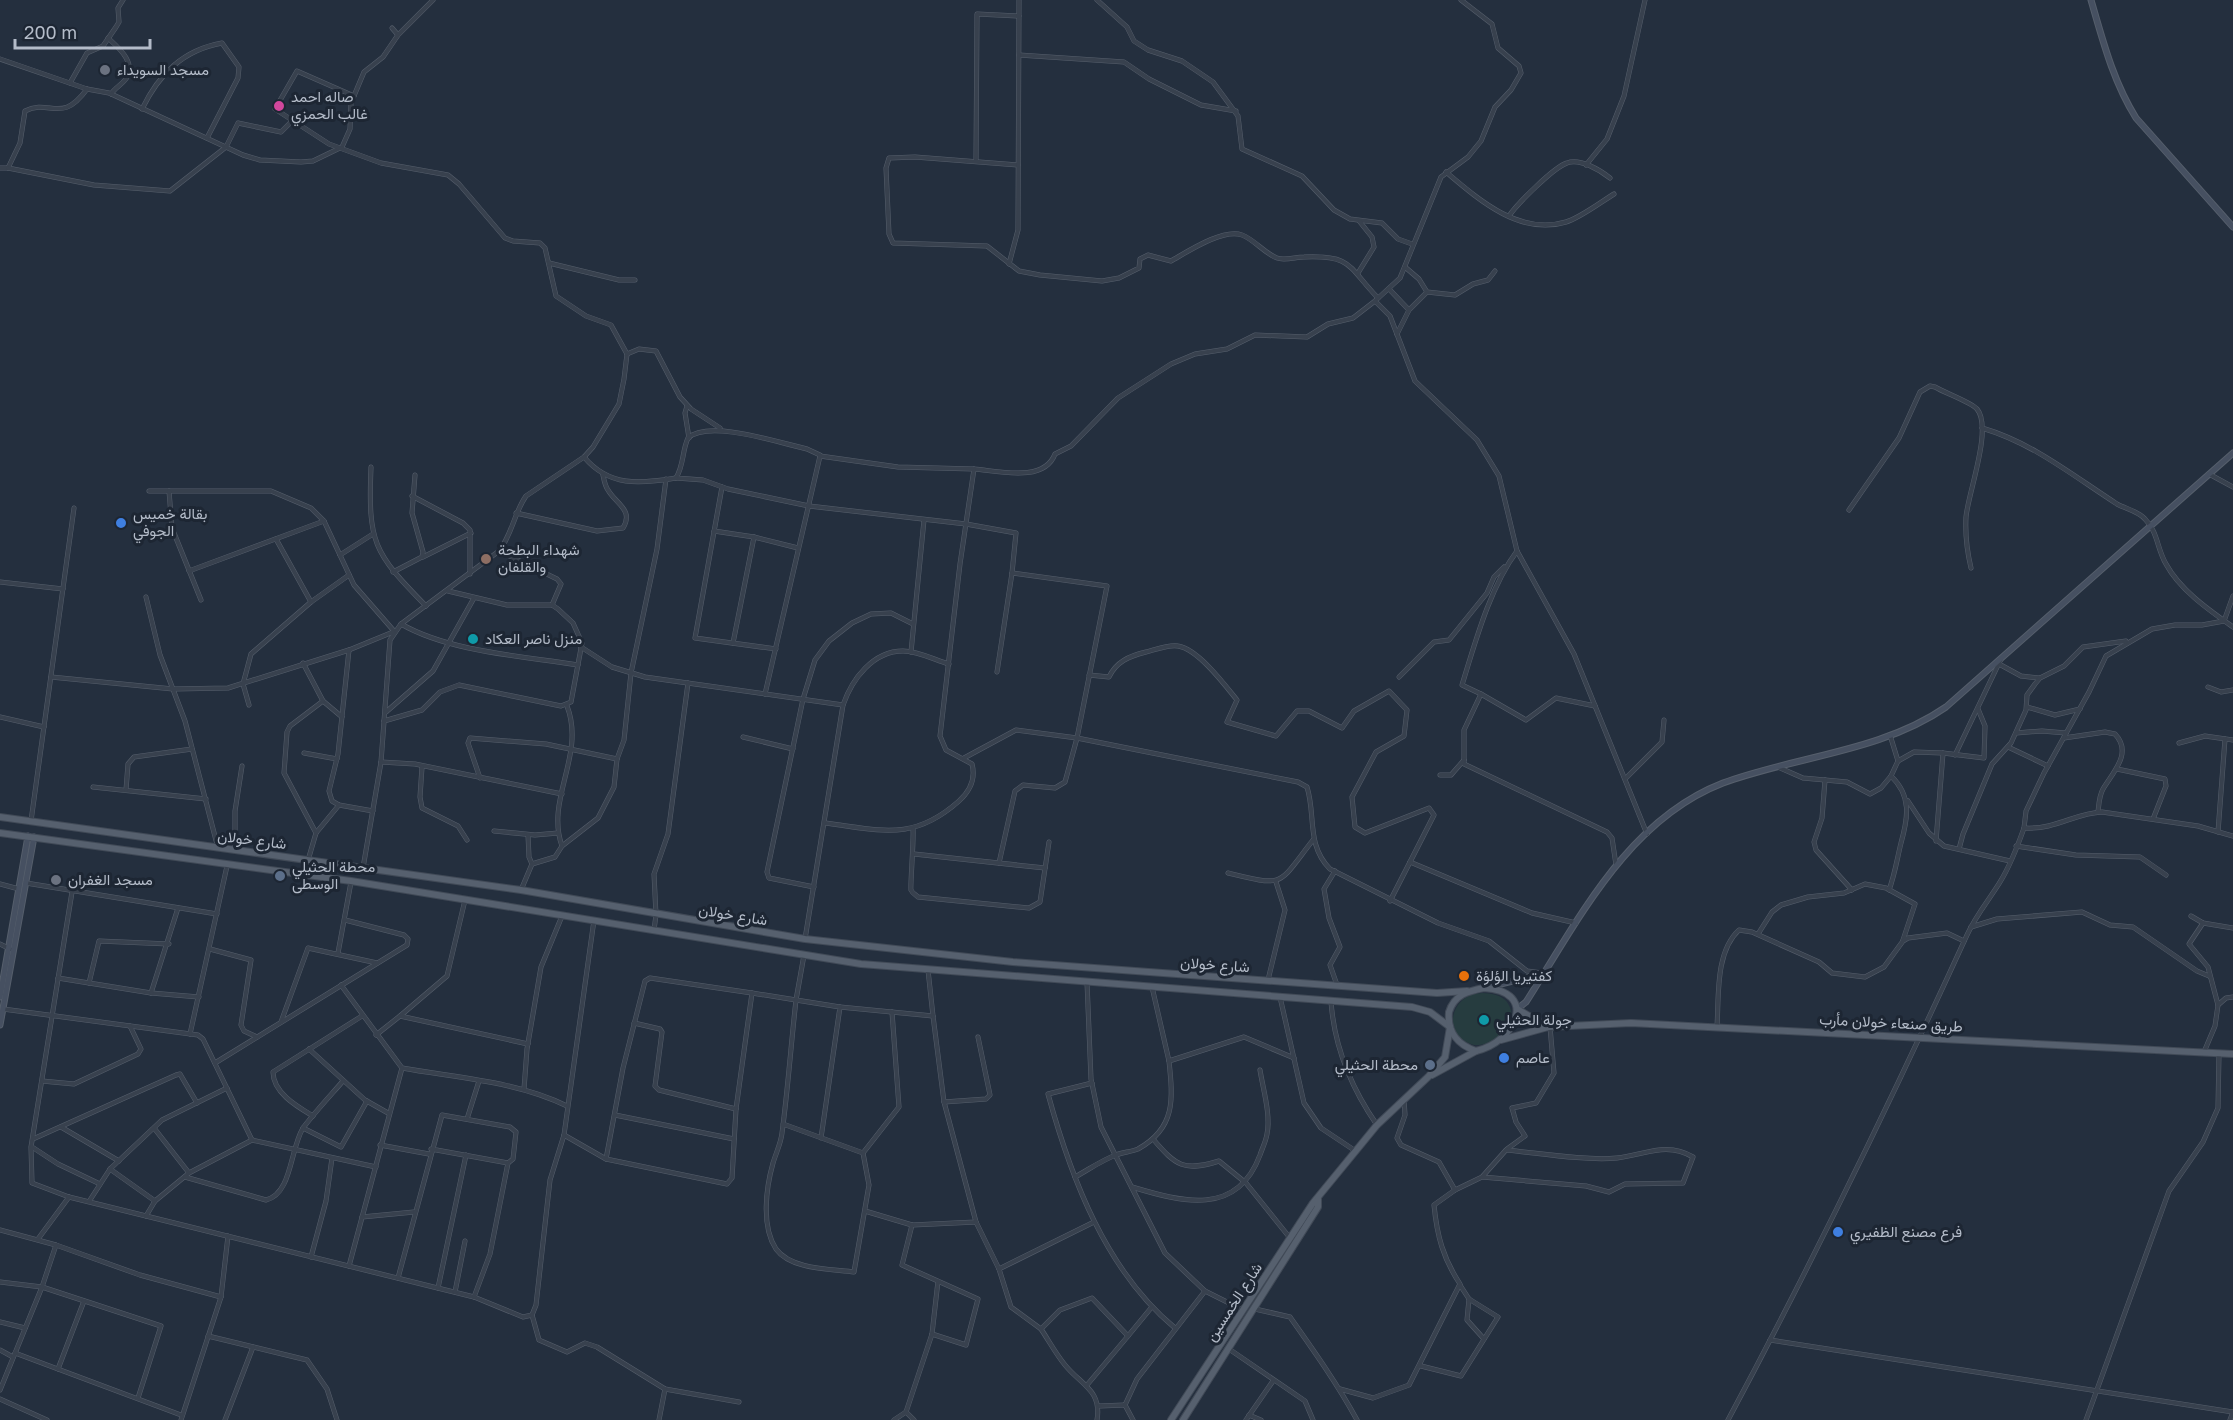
<svg xmlns="http://www.w3.org/2000/svg" width="2233" height="1420" font-family="'Golos Text',Vazirmatn,sans-serif">
<style>
.green{fill:#263c3f}
.lines{fill:none;stroke-linecap:round;stroke-linejoin:round}
.street-casing{stroke:#565f6c;stroke-width:5}
.secondary-casing{stroke:#565f6c;stroke-width:7}
.primary-casing{stroke:#414a57;stroke-width:8}
.street{stroke:#38414e;stroke-width:4}
.secondary{stroke:#465061;stroke-width:5}
.primary{stroke:#56606e;stroke-width:6}
.worship-dot{fill:#6b7280;stroke:#1d2633;stroke-width:2}
.hotel-dot{fill:#d1479c;stroke:#1d2633;stroke-width:2}
.shop-dot{fill:#3f7fe0;stroke:#1d2633;stroke-width:2}
.education-dot{fill:#8d6e63;stroke:#1d2633;stroke-width:2}
.culture-dot{fill:#0f9aa8;stroke:#1d2633;stroke-width:2}
.service-dot{fill:#5c6f8a;stroke:#1d2633;stroke-width:2}
.food-dot{fill:#e8710a;stroke:#1d2633;stroke-width:2}
.labels{text-anchor:middle;stroke-width:6;stroke-linejoin:round;paint-order:stroke}
.poi-label{font-size:15px;fill:#b4bcc9;stroke:#1d2633;text-anchor:start}
.street-label{font-size:15px;fill:#b4bcc9;stroke:#1d2633}
</style>
<rect width="100%" height="100%" fill="#242f3e"/>
<!-- green -->
<path class="green" d="M1483,993C1499,994 1510,998 1512,1016C1508,1032 1492,1046 1474,1045C1440,1036 1450,993 1483,993Z"/>
<g class="lines">
<!-- street casing -->
<g class="street-casing">
<g id="street">
<path d="M1097,0L1127,27L1134,41L1148,50L1182,61L1213,82L1238,116L1242,149L1302,176L1334,210L1350,219L1382,223L1398,239L1412,244"/>
<path d="M1461,0L1492,24L1498,48L1519,66L1521,73L1511,90L1495,107L1481,141L1468,157L1441,177L1400,278L1375,301L1390,316L1415,381L1477,440L1499,476L1517,551L1574,654L1647,834"/>
<path d="M392,28L398,35"/>
<path d="M108,38C119,48 138,64 125,80C121,85 115,88 111,94"/>
<path d="M1019,55L1124,62L1149,79L1201,105L1236,111"/>
<path d="M0,59L87,89L109,93L243,155L260,160L301,162L313,161L342,147L350,129L351,103L364,72L383,57L398,35L433,0"/>
<path d="M70,83L87,53L103,46L116,27L119,22L118,8L123,0"/>
<path d="M354,96L297,71L275,109L329,144L381,163L448,175L459,184L505,238L513,241L540,243L545,248L556,296L586,316L611,325L627,354L624,379L619,404L593,447L584,457L526,496C514,513 512,535 499,551L401,624L390,640L381,762L363,868"/>
<path d="M142,109C159,74 183,50 222,43L239,67L238,78L207,138"/>
<path d="M976,161L977,14L1019,16"/>
<path d="M1018,165L915,157L889,158L886,168L889,234L893,243L987,246L1019,271L1040,275L1102,281L1119,278L1139,268L1140,259L1148,255L1171,261C1187,252 1223,228 1242,235C1255,240 1264,253 1277,258C1284,261 1296,257 1304,257C1353,255 1348,267 1378,298"/>
<path d="M1586,165L1607,139L1624,96L1645,0"/>
<path d="M0,168H8L20,143L25,111C50,98 61,125 87,89"/>
<path d="M8,168L94,185L170,191L226,147L238,123L281,132L293,120"/>
<path d="M1446,172C1479,200 1520,236 1566,222C1580,218 1601,202 1614,194"/>
<path d="M1509,216C1517,204 1554,167 1567,163C1580,158 1600,170 1610,178"/>
<path d="M549,263L619,280H635"/>
<path d="M1009,264L1018,230L1019,0"/>
<path d="M1405,267L1419,279L1427,292L1455,295L1473,284L1488,280L1495,271"/>
<path d="M1358,273L1374,247L1372,237L1360,222"/>
<path d="M1389,289L1409,310"/>
<path d="M1397,334L1409,310L1427,292"/>
<path d="M627,354L639,349L656,351L680,397L691,409L720,428"/>
<path d="M687,406L685,413L689,438"/>
<path d="M1982,428C2033,443 2072,475 2117,504C2126,509 2138,511 2145,519C2158,532 2157,549 2166,564C2180,590 2209,610 2233,627"/>
<path d="M820,455L807,449C780,443 709,419 688,438C682,451 684,465 676,478L703,480L728,489L809,506L966,524L1016,533L1012,573"/>
<path d="M584,457C609,487 640,484 676,478"/>
<path d="M371,467C368,543 373,552 426,606"/>
<path d="M974,469C999,471 1044,483 1055,454L1071,446L1118,398L1171,364L1195,354L1227,349L1255,335L1307,337L1328,324L1353,318L1375,301"/>
<path d="M2209,474L2233,487"/>
<path d="M722,487L695,638L776,649"/>
<path d="M149,491H271L311,508L324,521L354,585L394,631"/>
<path d="M169,491L172,528L201,600"/>
<path d="M412,496L463,523L470,530V574"/>
<path d="M1849,510L1899,438L1920,392L1930,386L1935,387C1945,393 1971,402 1977,409C1993,428 1968,493 1966,517C1965,535 1967,551 1971,568"/>
<path d="M516,513L597,531L623,528C634,510 616,504 608,490C605,486 604,480 603,475"/>
<path d="M714,531L754,537"/>
<path d="M276,539L311,602"/>
<path d="M499,551L557,579L561,584L552,605"/>
<path d="M340,555L373,534"/>
<path d="M423,557L471,533"/>
<path d="M189,571L324,521"/>
<path d="M393,572L422,557L423,552L412,513L415,475"/>
<path d="M0,582L63,589"/>
<path d="M146,597L160,655L185,721L218,848"/>
<path d="M401,624C450,652 522,656 578,665"/>
<path d="M733,643L754,537L798,548"/>
<path d="M581,647L612,667L645,677L843,705"/>
<path d="M349,650L338,754L329,791L332,801L339,805L373,811"/>
<path d="M911,652L924,520"/>
<path d="M303,663L323,701L342,717"/>
<path d="M1999,664L2021,676L2039,678"/>
<path d="M997,672L1012,573L1107,586L1077,738L1065,782L1055,788L1023,785L1015,791L999,863"/>
<path d="M1089,675L1109,677C1116,662 1129,656 1146,652C1155,650 1169,644 1178,646C1198,649 1225,685 1237,700L1227,722L1276,736L1297,711H1309L1342,728L1354,711L1389,691L1407,710L1404,736L1376,752L1352,797L1355,827L1365,833L1429,808L1434,815L1410,862"/>
<path d="M51,677L173,689L228,688L349,650L393,632"/>
<path d="M1399,677L1434,642L1449,640L1487,593L1494,577L1504,567"/>
<path d="M2208,687L2221,692L2233,690"/>
<path d="M765,694L820,456L898,467L974,469L960,564L940,736L946,750L972,764C976,779 970,791 959,801C913,842 881,830 825,823"/>
<path d="M1481,694L1462,685C1475,643 1490,587 1517,551"/>
<path d="M249,705L243,684L251,654L311,602L349,575"/>
<path d="M1595,706L1556,698L1526,720L1481,694L1464,730V764L1607,832L1612,838L1616,865"/>
<path d="M2027,707L2055,715L2080,709"/>
<path d="M386,712L433,671L474,598"/>
<path d="M0,717L44,727"/>
<path d="M384,721L422,710L440,692L459,685L561,706L571,702L582,643L573,623L558,609L552,605H507L448,591"/>
<path d="M2016,733L2042,731L2066,733"/>
<path d="M743,737L793,749"/>
<path d="M2064,738L2105,732L2115,734C2133,753 2113,772 2103,789C2099,796 2099,804 2098,812"/>
<path d="M2179,743L2205,736L2233,740"/>
<path d="M2008,747L2048,766"/>
<path d="M304,753L337,759"/>
<path d="M1943,753L1984,758L1985,726L1978,709"/>
<path d="M1955,755L2001,659"/>
<path d="M964,758L1016,730L1077,738L1298,782L1307,787C1316,815 1306,845 1330,869L1438,923L1489,941L1527,971L1542,973"/>
<path d="M1898,761L1914,752L1943,753L1936,841"/>
<path d="M381,762L415,764L562,794"/>
<path d="M422,767L420,797L422,808L458,826L467,840"/>
<path d="M1778,767L1803,778L1847,782L1870,794L1881,788L1891,776"/>
<path d="M2117,769L2165,779L2166,786L2153,819"/>
<path d="M1440,775H1451L1464,760"/>
<path d="M480,778L468,743L470,738L546,744L617,759"/>
<path d="M1626,778L1662,742L1664,720"/>
<path d="M1825,780L1822,818L1814,842L1816,850L1852,890"/>
<path d="M93,787L206,799"/>
<path d="M126,790L128,764L134,757L192,749"/>
<path d="M1908,801L1929,833L1944,846L2010,861"/>
<path d="M31,821L74,508"/>
<path d="M2024,828L2026,811L2044,773L2089,692L2106,656L2152,629L2175,625H2202L2224,621L2233,596"/>
<path d="M913,829C914,839 910,887 911,890C913,894 915,894 918,897L1029,908L1040,902L1049,842"/>
<path d="M494,831L535,835L558,833"/>
<path d="M2218,832L2225,739"/>
<path d="M316,833L284,773L287,732L290,726L323,701"/>
<path d="M528,835L529,857L532,864"/>
<path d="M562,846L598,818L614,787L617,759L624,740L631,673L657,549L666,479"/>
<path d="M2016,846L2076,855L2140,857L2166,875"/>
<path d="M1959,849L1963,834L1992,764L2011,743L2026,710L2027,695L2035,684L2040,678L2064,666L2083,647L2126,641"/>
<path d="M235,850V811L242,766"/>
<path d="M914,854L1045,868"/>
<path d="M1335,871L1324,889L1329,918L1340,947L1330,965L1337,985"/>
<path d="M1228,873C1286,887 1277,886 1313,840"/>
<path d="M304,874L316,833L339,805"/>
<path d="M26,883L217,914"/>
<path d="M0,884L19,889"/>
<path d="M814,887L769,878L767,872L803,699L815,660L829,641L852,623L871,614L891,613L913,624"/>
<path d="M521,890L532,864L555,857L562,846C545,799 586,755 567,706"/>
<path d="M1889,890C1895,874 1897,859 1901,843C1908,818 1912,796 1891,776L1898,761L1890,735"/>
<path d="M72,892L31,1147L32,1183L69,1197L146,1216L155,1201L189,1173L252,1140L376,1167"/>
<path d="M1390,901L1410,862L1532,913L1576,923"/>
<path d="M2191,916L2203,923L2233,928"/>
<path d="M2203,923L2189,944L2208,967L2218,1005"/>
<path d="M1971,927L1997,919L2082,912L2110,925L2133,927L2197,971L2209,976"/>
<path d="M654,930L656,915L654,874L668,834L688,683"/>
<path d="M1758,934L1772,912L1781,905L1808,897L1844,893L1865,884L1886,888L1915,904L1903,940"/>
<path d="M805,939L843,705C852,679 873,651 903,651C918,651 935,660 949,664"/>
<path d="M0,944L10,949"/>
<path d="M210,949L251,960L241,1025L244,1031L257,1037"/>
<path d="M338,953L351,882"/>
<path d="M58,978L151,993L199,997"/>
<path d="M1268,980L1285,910L1276,882"/>
<path d="M1087,982L1091,1079L1101,1127L1165,1253L1205,1291L1243,1310"/>
<path d="M89,983L99,941L169,944"/>
<path d="M341,985L402,1068C457,1078 516,1081 567,1106"/>
<path d="M1152,987L1169,1061L1244,1037L1294,1058"/>
<path d="M151,993L178,908"/>
<path d="M1280,997L1304,1103L1321,1128L1354,1150"/>
<path d="M1331,1001C1334,1046 1352,1089 1377,1125"/>
<path d="M840,1007L933,1016L928,970"/>
<path d="M3,1009L198,1035L203,1039L252,1140"/>
<path d="M400,1016L447,976L465,900"/>
<path d="M281,1022L308,948L377,963"/>
<path d="M634,1023L660,1029L662,1032L655,1086L659,1090L736,1109L752,993L796,1000L804,955"/>
<path d="M1717,1026C1719,997 1715,952 1739,930L1752,932L1819,962L1832,973L1865,977L1884,967L1903,941L1908,938L1947,933L1964,941"/>
<path d="M190,1034L227,866"/>
<path d="M376,1035L400,1016L528,1044"/>
<path d="M309,1049L365,1100L388,1113"/>
<path d="M2204,1052L2215,1026L2218,1005L2226,998L2233,997"/>
<path d="M215,1063L407,945L408,939L404,935L345,920"/>
<path d="M42,1081L74,1084L138,1054L141,1049L130,1026"/>
<path d="M1092,1083L1048,1094C1071,1178 1106,1271 1175,1328"/>
<path d="M524,1089L527,1049L541,967L562,916"/>
<path d="M944,1102L986,1099L990,1095L978,1037"/>
<path d="M615,1115L734,1139"/>
<path d="M313,1116C298,1107 273,1093 273,1072L362,1016"/>
<path d="M467,1119L479,1081"/>
<path d="M783,1124L863,1153L869,1185L854,1272C832,1269 791,1270 776,1249C761,1226 766,1188 773,1163C776,1153 781,1143 782,1133C788,1088 791,1044 796,1000L840,1007L821,1138"/>
<path d="M61,1127L119,1161"/>
<path d="M154,1128L189,1173"/>
<path d="M303,1128L341,1147L367,1101"/>
<path d="M564,1135L606,1159L623,1068L645,981L650,978L752,993"/>
<path d="M33,1139L176,1075L180,1074L197,1103"/>
<path d="M1153,1139C1176,1166 1184,1172 1219,1161L1246,1183L1290,1238"/>
<path d="M380,1145L429,1154"/>
<path d="M32,1147L58,1164L100,1184"/>
<path d="M1507,1149L1525,1136L1516,1122L1512,1108L1536,1103L1554,1073L1550,1027"/>
<path d="M863,1153L899,1107L892,1012"/>
<path d="M606,1159L727,1184L732,1178L736,1109"/>
<path d="M110,1169L155,1201"/>
<path d="M185,1177L266,1200C292,1194 290,1149 303,1128C315,1112 330,1096 343,1081"/>
<path d="M1075,1177C1088,1170 1102,1160 1116,1155C1123,1152 1131,1152 1138,1149C1176,1128 1173,1099 1169,1061"/>
<path d="M1132,1187C1182,1202 1237,1217 1260,1155C1262,1149 1266,1141 1267,1134C1271,1115 1263,1089 1260,1070"/>
<path d="M1455,1190L1482,1177L1586,1186L1609,1192L1625,1184L1683,1183L1693,1157C1666,1141 1645,1155 1617,1158C1585,1161 1538,1153 1506,1150L1482,1177"/>
<path d="M90,1200L110,1169L162,1120L227,1088"/>
<path d="M865,1211L912,1225L976,1222L944,1102L933,1016"/>
<path d="M146,1216L474,1297L523,1317L532,1315L536,1305L550,1180L564,1135L594,920"/>
<path d="M362,1217L414,1212"/>
<path d="M976,1222L999,1269L1011,1307L1041,1329"/>
<path d="M912,1225L902,1265L978,1299L966,1345L932,1334L938,1281"/>
<path d="M0,1230L56,1245L140,1275L221,1297"/>
<path d="M38,1239L69,1197"/>
<path d="M311,1257L326,1201L332,1158"/>
<path d="M349,1266L402,1068"/>
<path d="M999,1269L1094,1222"/>
<path d="M398,1278L442,1115L510,1127L516,1132L513,1159L508,1163L431,1149"/>
<path d="M0,1282L42,1287L161,1326L138,1398"/>
<path d="M438,1288L466,1155"/>
<path d="M455,1292L465,1241"/>
<path d="M474,1297L490,1254L508,1163"/>
<path d="M1469,1299L1467,1320L1484,1339"/>
<path d="M1255,1309L1290,1317C1314,1351 1338,1385 1357,1420"/>
<path d="M532,1315L539,1340L567,1352L585,1343L597,1347L665,1389L739,1402"/>
<path d="M0,1322L25,1328"/>
<path d="M208,1336L307,1360L327,1389L337,1420"/>
<path d="M1128,1336L1151,1308"/>
<path d="M1770,1340L2233,1412"/>
<path d="M1229,1349L1305,1401L1313,1420"/>
<path d="M0,1350L13,1357"/>
<path d="M15,1353L181,1415"/>
<path d="M1421,1366L1461,1376L1498,1317L1469,1299L1460,1285"/>
<path d="M58,1369L84,1301"/>
<path d="M1087,1385L1128,1336L1092,1298L1060,1310L1041,1329C1049,1341 1056,1354 1065,1365C1081,1385 1102,1390 1097,1420"/>
<path d="M1340,1389L1373,1398L1409,1385L1460,1284C1443,1258 1437,1236 1434,1205L1455,1190L1439,1162L1401,1145L1397,1138L1405,1115L1404,1099"/>
<path d="M0,1390L42,1287L56,1245"/>
<path d="M0,1399L47,1420"/>
<path d="M1099,1406L1125,1405"/>
<path d="M1249,1415L1261,1420"/>
<path d="M181,1420L221,1297L228,1236"/>
<path d="M225,1420L253,1347"/>
<path d="M659,1420L665,1389"/>
<path d="M894,1420L906,1412"/>
<path d="M914,1420L906,1412L932,1334"/>
<path d="M1133,1420L1125,1405L1137,1379L1205,1291"/>
<path d="M1246,1420L1273,1381"/>
<path d="M1728,1420C1813,1261 1892,1099 1967,935C1976,915 1989,900 2000,882C2010,866 2018,845 2024,828C2056,830 2075,813 2102,812L2198,826L2233,836"/>
<path d="M2086,1420L2169,1191L2203,1142L2218,1108L2219,1053"/>
<path d="M2230,1420L2233,1412"/>
</g>
</g>
<!-- secondary casing -->
<g class="secondary-casing">
<g id="secondary">
<path d="M2091,0C2103,41 2113,81 2136,118L2233,227"/>
<path d="M1484,988L1542,974"/>
<path d="M0,997L28,836"/>
<path d="M1517,1009L1526,1002C1578,921 1627,820 1723,783C1796,756 1881,752 1946,707L2233,453"/>
<path d="M0,1025L34,837"/>
</g>
</g>
<!-- primary casing -->
<g class="primary-casing">
<g id="primary">
<path d="M0,817L521,890L805,939L1013,962L1437,993L1467,991"/>
<path d="M0,833L351,881L861,964L1412,1007L1430,1012L1450,1027"/>
<path d="M1484,988C1539,991 1516,1042 1476,1051C1458,1045 1447,1032 1449,1012C1454,995 1468,991 1484,988Z"/>
<path d="M1517,1009L1548,1027"/>
<path d="M1501,1040L1548,1027L1631,1023L2233,1054"/>
<path d="M1432,1075L1476,1051"/>
<path d="M1171,1420L1313,1203L1377,1125L1428,1077L1445,1057L1450,1027"/>
<path d="M1183,1420L1318,1207V1199"/>
</g>
</g>
<!-- street -->
<use href="#street" class="street"/>
<!-- secondary -->
<use href="#secondary" class="secondary"/>
<!-- primary -->
<use href="#primary" class="primary"/>
</g>
<!-- markers -->
<g class="worship-dot">
<circle cx="105" cy="70" r="6"/>
<circle cx="56" cy="880" r="6"/>
</g>
<circle class="hotel-dot" cx="279" cy="106" r="6"/>
<g class="shop-dot">
<circle cx="121" cy="523" r="6"/>
<circle cx="1504" cy="1058" r="6"/>
<circle cx="1838" cy="1232" r="6"/>
</g>
<circle class="education-dot" cx="486" cy="559" r="6"/>
<g class="culture-dot">
<circle cx="473" cy="639" r="6"/>
<circle cx="1484" cy="1020" r="6"/>
</g>
<g class="service-dot">
<circle cx="280" cy="876" r="6"/>
<circle cx="1430" cy="1065" r="6"/>
</g>
<circle class="food-dot" cx="1464" cy="976" r="6"/>
<g class="labels">
<!-- poi labels -->
<g class="poi-label">
<text x="117" y="75">مسجد السويداء</text>
<text x="291" y="102">صاله احمد<tspan x="291" dy="17">غالب الحمزي</tspan></text>
<text x="133" y="519">بقالة خميس<tspan x="133" dy="17">الجوفي</tspan></text>
<text x="498" y="555">شهداء البطحة<tspan x="498" dy="17">والقلفان</tspan></text>
<text x="485" y="644">منزل ناصر العكاد</text>
<text x="292" y="872">محطة الحثيلي<tspan x="292" dy="17">الوسطى</tspan></text>
<text x="68" y="885">مسجد الغفران</text>
<text x="1476" y="981">كفتيريا الؤلؤة</text>
<text x="1496" y="1025">جولة الحثيلي</text>
<text x="1516" y="1063">عاصم</text>
<text x="1418" y="1070" text-anchor="end">محطة الحثيلي</text>
<text x="1850" y="1237">فرع مصنع الظفيري</text>
</g>
<!-- street labels -->
<g class="street-label">
<text transform="translate(252 840) rotate(7)" y="5">شارع خولان</text>
<text transform="translate(733 915) rotate(9)" y="5">شارع خولان</text>
<text transform="translate(1215 965) rotate(4)" y="5">شارع خولان</text>
<text transform="translate(1891 1023) rotate(3)" y="5">طريق صنعاء خولان مأرب</text>
<text transform="translate(1234 1302) rotate(-57)" y="5">شارع الخمسين</text>
</g>
</g>
<!-- scale -->
<path d="M15 39v9h135v-9" fill="none" stroke="#b4bcc9" stroke-width="3"/>
<text x="24" y="39" font-size="18" fill="#b4bcc9" stroke="#1d2633" stroke-width="4.5" paint-order="stroke">200 m</text>
</svg>
